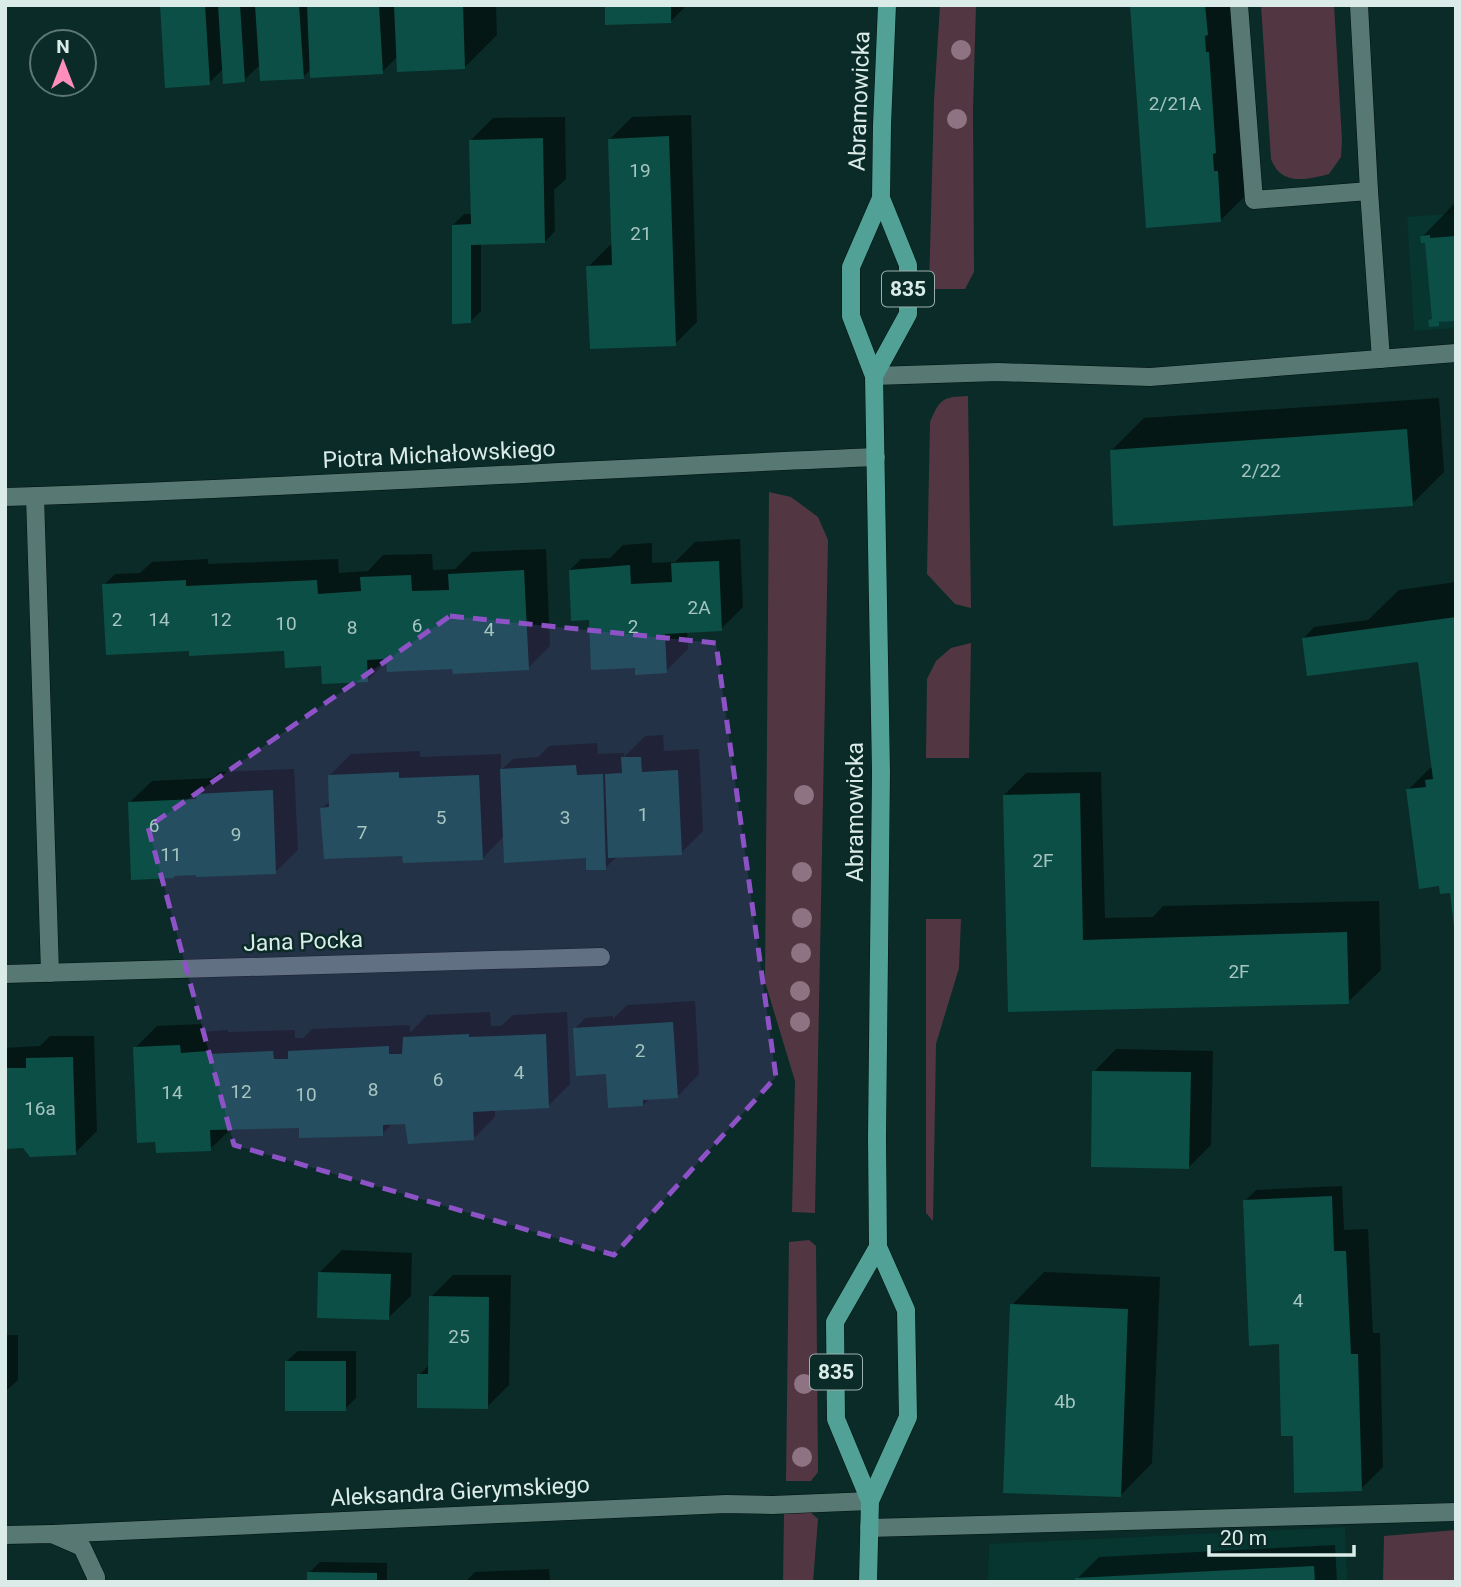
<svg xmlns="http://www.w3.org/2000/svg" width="1461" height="1587" font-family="Roboto,sans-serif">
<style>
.built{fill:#073530}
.green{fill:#523742}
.shadow{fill:#0007}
.building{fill:#0c4f47}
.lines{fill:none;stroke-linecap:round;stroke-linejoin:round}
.lane-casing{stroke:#00120f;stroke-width:19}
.street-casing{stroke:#00120f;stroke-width:19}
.primary-casing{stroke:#00120f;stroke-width:19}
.lane{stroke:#587973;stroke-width:18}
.street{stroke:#587973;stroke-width:18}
.primary{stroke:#51a196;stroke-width:18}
.tree{fill:#8e7483}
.marked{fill:#8e52c7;fill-opacity:0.2;stroke:#8e52c7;stroke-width:5;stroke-dasharray:14 9;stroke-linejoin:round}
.labels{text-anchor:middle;stroke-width:5;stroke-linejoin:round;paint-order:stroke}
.number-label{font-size:19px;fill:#a6c4c0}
.shield{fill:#0a2b27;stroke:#9cb1ae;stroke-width:2}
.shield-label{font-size:21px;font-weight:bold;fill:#daebe8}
.street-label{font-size:23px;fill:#daebe8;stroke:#0a2b27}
</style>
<rect width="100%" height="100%" fill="#0a2b27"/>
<!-- built -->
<g class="built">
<path d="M1456,213V328L1414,331L1407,217Z"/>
<path d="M1345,1527L1347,1582H988L989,1544Z"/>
</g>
<!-- green -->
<g class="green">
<path d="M940,5H976L973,109L974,272L965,289H929L934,101Z"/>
<path d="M1261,5H1334L1342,140L1341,157L1329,174C1306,180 1281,186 1271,159Z"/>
<path d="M968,396L971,608L955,604L927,574L930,422C940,398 943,397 968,396Z"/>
<path d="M769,492L791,497L818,517L828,540L815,1213L792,1212L795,1081L765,982Z"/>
<path d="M971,643L969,758H926L927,679L936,661L951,648Z"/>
<path d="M926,919H961L959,968L936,1044L933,1221L926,1213Z"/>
<path d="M809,1240L816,1246L818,1472L811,1481H786L789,1242Z"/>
<path d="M809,1511L818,1519L813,1582H783L784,1513Z"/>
<path d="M1456,1530V1582H1383L1384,1536Z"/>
</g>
<!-- shadow -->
<g class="shadow">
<path d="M161,5H496L497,35L465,67L398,56L382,72L312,68L303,77L261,64L244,80L224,68L209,83Z"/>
<path d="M607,5H687L671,21Z"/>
<path d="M1131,5H1236L1253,188L1221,220Z"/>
<path d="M691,115L697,322L675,344L588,267L610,245L613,244L610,139L632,117Z"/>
<path d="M565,117L566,179L554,190L555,231L545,242L481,243V311L470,322L453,225L464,214H472L471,140L493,118Z"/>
<path d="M1454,204H1456V319L1443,320L1438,324L1430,321L1434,317L1427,241L1422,237Z"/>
<path d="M1439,398L1444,472L1412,504L1112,450L1144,418Z"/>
<path d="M740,539L743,607L721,629L687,631L688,649L666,671L637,667L590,620L570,570L581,559L610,558L623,545L652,543V563L675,562L695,542Z"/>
<path d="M546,549L550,646L528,668L454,667L388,660L368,680L286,649L191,650L104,585L115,574L140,573L152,562L208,559V564L338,559L339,573L368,571L383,555L432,554L433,570L455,569L472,552Z"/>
<path d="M1456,582V928L1451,892L1408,790L1430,768L1434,767L1420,660L1304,638L1314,627L1368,620L1399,590Z"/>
<path d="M663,735L664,751L699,749L703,831L681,853L618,856L605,868L588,856L504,836L482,859L404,854L322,808L331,800L329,776L351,754L420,751V757L501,754V770L513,759L538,757L549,746L597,743L598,754L624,753V757L645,736Z"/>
<path d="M294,769L298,850L275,872L176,874L174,876L129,803L152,781L213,778L219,772Z"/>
<path d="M1101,772L1105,918L1153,917L1163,906L1379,901L1381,970L1348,1002L1010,1011L1004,795L1026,773Z"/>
<path d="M695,1001L699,1074L677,1097L650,1098L643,1105L608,1072L575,1029L585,1018L613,1016V1019L627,1005Z"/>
<path d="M490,1012L491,1026H501L513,1015L567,1012L570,1084L548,1106L495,1109V1117L473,1139L407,1122L393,1123L382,1134L300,1126L232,1128L210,1149L135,1048L157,1026L202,1024V1032L228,1030V1032L295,1030V1038H303L312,1029L410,1025V1033L427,1015Z"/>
<path d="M50,1036H94L97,1131L75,1153L24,1147H5V1048L40,1046Z"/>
<path d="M1116,1049L1213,1051L1211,1145L1189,1167L1094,1072Z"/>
<path d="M1342,1186L1344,1230L1368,1229L1373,1333H1380L1383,1467L1361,1489L1294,1434L1281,1343L1245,1201L1256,1190Z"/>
<path d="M342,1250L412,1253L411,1296L388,1318L320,1272Z"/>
<path d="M1044,1272L1160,1277L1152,1463L1120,1496L1012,1305Z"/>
<path d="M453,1275H511L509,1385L487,1407L419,1375L430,1364L431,1297Z"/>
<path d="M5,1335H18V1380L5,1392Z"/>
<path d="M298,1351H356V1398L345,1409L287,1361Z"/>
<path d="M1335,1545L1337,1582H1077V1579L1099,1557Z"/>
<path d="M320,1562L387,1563V1582H309V1573Z"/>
<path d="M549,1569L550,1582H465L475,1572Z"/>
</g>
<!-- building -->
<g class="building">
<path d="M160,5H205L210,85L165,88Z"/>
<path d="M218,5H240L245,82L223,84Z"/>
<path d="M255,5H299L304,79L260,81Z"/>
<path d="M307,5H379L383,74L310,78Z"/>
<path d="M394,5H463L465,69L397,72Z"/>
<path d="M605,5H671V23L605,25Z"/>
<path d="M1130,5H1205L1208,35L1205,36L1206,52H1209L1216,153L1213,154L1214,171H1218L1221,222L1146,228Z"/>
<path d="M669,136L676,346L590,349L586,266L612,265L608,139Z"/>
<path d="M543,138L545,243L471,245V323L452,324V225L471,224L469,140Z"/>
<path d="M1430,235V238L1456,236V321L1439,322V326L1429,327L1428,320L1432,319L1425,243H1421L1420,236Z"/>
<path d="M1407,429L1413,506L1113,526L1110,450Z"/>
<path d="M719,561L722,631L665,634L667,673L635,675V668L591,670L589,620L571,621L569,570L630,565L631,584L672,582L671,563Z"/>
<path d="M524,570L529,670L453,674L452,669L387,672L386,659L367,660L368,682L322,684L321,666L285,668L284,651L189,656V651L106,655L102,584L186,580V586L317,580L318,594L361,591L360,577L411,575L412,591L449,590L448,574Z"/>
<path d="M1456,617V928H1454L1450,893L1440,894L1439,886L1419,889L1406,789L1426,787L1425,780L1433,779L1418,662L1307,676L1302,638Z"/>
<path d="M621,757H641L642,772L678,770L682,855L608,858L605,774L622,773Z"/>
<path d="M576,765L577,775L603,774L606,870H586V858L504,863L500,769Z"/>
<path d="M399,772V778L479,775L483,860L403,863L402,856L324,859L320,808L329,807L328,775Z"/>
<path d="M273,790L276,874L199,877H196V875L174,876V878L131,880L128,802L196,799L195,794Z"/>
<path d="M1080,793L1083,940L1347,932L1349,1004L1008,1012L1003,795Z"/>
<path d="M673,1022L678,1098L643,1100V1106L608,1108L606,1074L576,1076L573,1028Z"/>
<path d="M469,1034V1037L546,1034L549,1108L473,1112L474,1140L408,1144L405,1124L383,1125V1136L299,1138V1128L210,1130L211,1151L156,1153L155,1142L137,1143L133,1047L180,1045L181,1053L207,1051V1054L273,1051L274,1059H288V1051L389,1046V1054H402L403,1037Z"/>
<path d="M73,1057L76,1155L30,1157L23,1148L5,1149V1068H26V1058Z"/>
<path d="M1092,1071L1191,1072L1189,1169L1091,1167Z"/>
<path d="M1332,1196L1334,1251H1346L1351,1354H1358L1362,1491L1294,1493L1293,1436H1281L1279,1344L1249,1346L1243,1200Z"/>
<path d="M318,1272L391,1274L389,1320L317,1318Z"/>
<path d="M429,1296L489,1297L488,1409L417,1408V1374H428Z"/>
<path d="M1010,1304L1128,1309L1121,1497L1003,1493Z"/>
<rect x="285" y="1361" width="61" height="50"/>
<path d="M1314,1566L1315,1582H1075V1578Z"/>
<path d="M307,1572L377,1573V1582H307Z"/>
</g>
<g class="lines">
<!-- lane casing -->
<g class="lane-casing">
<g id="lane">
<path d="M1239,5L1254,200L1369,191"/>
<path d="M1359,5L1369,191L1381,359"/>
<path d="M874,376L998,372L1150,377L1456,353"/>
<path d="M869,1528L1456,1512"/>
<path d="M52,1534L726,1504L772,1505L870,1501"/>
</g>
</g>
<!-- street casing -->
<g class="street-casing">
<g id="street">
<path d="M35,496L50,973"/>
<path d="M5,497C296,488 586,469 876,457"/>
<path d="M5,974L601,957"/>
<path d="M5,1535L52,1534L82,1547L96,1577V1582"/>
</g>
</g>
<!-- primary casing -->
<g class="primary-casing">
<g id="primary">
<path d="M874,376L908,314V265L881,198"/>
<path d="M870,1501L836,1419L835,1322L878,1247"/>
<path d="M868,1582L870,1501L908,1417L906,1310L878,1247L877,1137L881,772L874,376L851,316V267L881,198L882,125L887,5"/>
</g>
</g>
<!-- lane -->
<use href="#lane" class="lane"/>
<!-- street -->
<use href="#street" class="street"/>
<!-- primary -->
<use href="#primary" class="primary"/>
</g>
<!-- trees -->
<g class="tree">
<circle cx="961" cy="50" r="10"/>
<circle cx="957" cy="119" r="10"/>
<circle cx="804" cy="795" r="10"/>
<circle cx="802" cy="872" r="10"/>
<circle cx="802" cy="918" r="10"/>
<circle cx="801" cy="953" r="10"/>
<circle cx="800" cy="991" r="10"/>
<circle cx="800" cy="1022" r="10"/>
<circle cx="804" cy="1384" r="10"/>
<circle cx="802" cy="1457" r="10"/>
</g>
<!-- marked area -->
<path class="marked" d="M450,616L716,643L776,1077L614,1255L234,1145L148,827Z"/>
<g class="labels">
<!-- number labels -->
<g class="number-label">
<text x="1175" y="110">2/21A</text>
<text x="640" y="177">19</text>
<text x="641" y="240">21</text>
<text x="1261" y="477">2/22</text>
<text x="699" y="614">2A</text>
<text x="117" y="626">2</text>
<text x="159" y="626">14</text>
<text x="221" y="626">12</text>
<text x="286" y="630">10</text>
<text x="417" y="632">6</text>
<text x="633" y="633">2</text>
<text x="352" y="634">8</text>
<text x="489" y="636">4</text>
<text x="643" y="821">1</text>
<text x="441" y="824">5</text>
<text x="565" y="824">3</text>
<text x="154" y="832">6</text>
<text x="362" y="839">7</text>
<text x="236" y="841">9</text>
<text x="171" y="861">11</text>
<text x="1043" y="867">2F</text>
<text x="1239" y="978">2F</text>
<text x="640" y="1057">2</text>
<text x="519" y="1079">4</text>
<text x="438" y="1086">6</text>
<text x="373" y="1096">8</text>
<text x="241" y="1098">12</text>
<text x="172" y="1099">14</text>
<text x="306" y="1101">10</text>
<text x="40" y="1115">16a</text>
<text x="1298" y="1307">4</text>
<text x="459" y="1343">25</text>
<text x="1065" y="1408">4b</text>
</g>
<!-- shield labels -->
<g class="shield">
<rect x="882" y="271.5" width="52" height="35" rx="5"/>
<rect x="810" y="1354.5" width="52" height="35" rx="5"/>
</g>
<g class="shield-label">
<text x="908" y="296">835</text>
<text x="836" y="1379">835</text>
</g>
<!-- street labels -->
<g class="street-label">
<text transform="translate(859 101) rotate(-88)" y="8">Abramowicka</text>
<text transform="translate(439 454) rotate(-3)" y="8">Piotra Michałowskiego</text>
<text transform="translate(855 812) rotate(-90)" y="8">Abramowicka</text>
<text transform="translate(303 941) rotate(-2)" y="8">Jana Pocka</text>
<text transform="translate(460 1491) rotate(-3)" y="8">Aleksandra Gierymskiego</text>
</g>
</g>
<!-- border -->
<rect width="1461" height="1587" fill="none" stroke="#daebe8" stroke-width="14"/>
<!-- north arrow -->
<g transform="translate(63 63)"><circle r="33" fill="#0a2b27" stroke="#5d7874" stroke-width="2"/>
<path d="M0-5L12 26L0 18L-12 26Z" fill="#fd8ebe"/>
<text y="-10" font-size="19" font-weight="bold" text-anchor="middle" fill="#daebe8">N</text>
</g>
<!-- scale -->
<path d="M1209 1545v10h145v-10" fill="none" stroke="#daebe8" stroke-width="3.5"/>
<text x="1220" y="1545" font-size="21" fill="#daebe8" stroke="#0a2b27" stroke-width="5" paint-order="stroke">20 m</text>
</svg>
